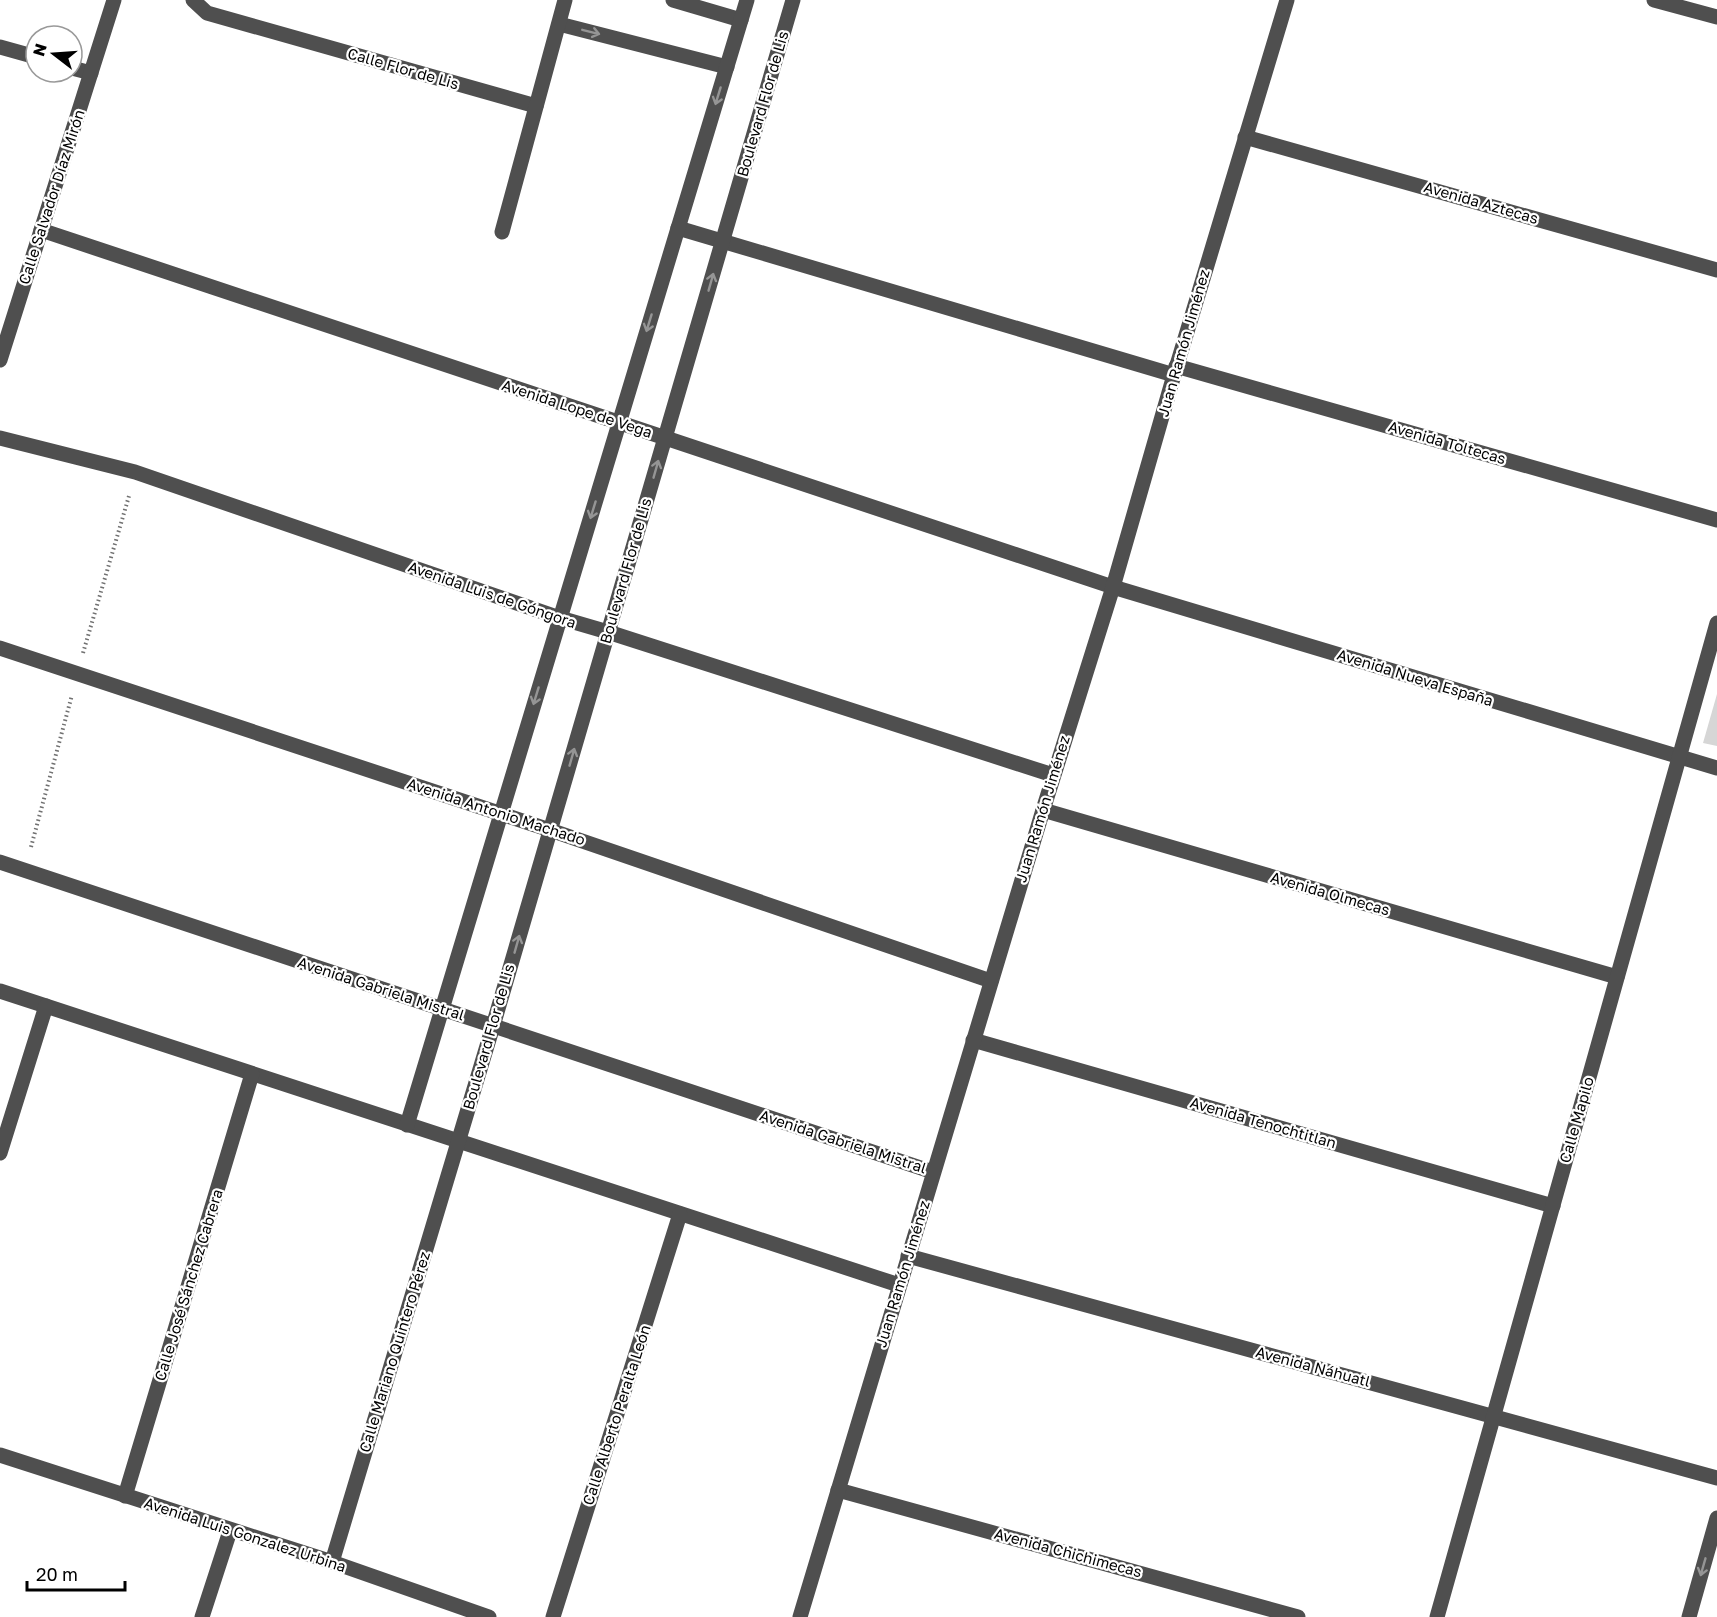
<svg xmlns="http://www.w3.org/2000/svg" width="1717" height="1617" font-family="'Golos Text',sans-serif">
<style>
.green{fill:#d6d6d6}
.lines{fill:none;stroke-linecap:round;stroke-linejoin:round}
.path{stroke:#717171;stroke-width:4;stroke-dasharray:1.5 3;stroke-linecap:butt}
.minor{stroke:#4f4f4f;stroke-width:15}
.oneway{stroke:#959595}
.labels{text-anchor:middle;stroke-width:4.5;stroke-linejoin:round;paint-order:stroke}
.street-label{font-size:15px;fill:#000;stroke:#fff}
</style>
<rect width="100%" height="100%" fill="#fff"/>
<!-- green -->
<path class="green" d="M1717,694V746L1703,743Z"/>
<g class="lines">
<!-- path -->
<g class="path">
<path d="M83,653L129,496"/>
<path d="M31,847L72,695"/>
</g>
<!-- minor -->
<g class="minor">
<path d="M193,0L207,13L536,106"/>
<path d="M673,0L741,20"/>
<path d="M1654,0L1717,17"/>
<path d="M559,24L727,67"/>
<path d="M0,47L36,57"/>
<path d="M72,68L91,73"/>
<path d="M1245,137L1717,270"/>
<path d="M678,228L1174,375"/>
<path d="M41,230L1113,587L1717,768"/>
<path d="M502,232L565,0"/>
<path d="M0,360L114,0"/>
<path d="M1176,366L1717,520"/>
<path d="M0,438L135,472L560,618L608,632L1053,775"/>
<path d="M0,648L550,830L991,981"/>
<path d="M1043,810L1617,977"/>
<path d="M0,862L933,1172"/>
<path d="M0,991L899,1285"/>
<path d="M973,1040L1553,1206"/>
<path d="M407,1125L747,0"/>
<path d="M0,1153L46,1006"/>
<path d="M908,1256L1717,1478"/>
<path d="M0,1455L332,1562L489,1617"/>
<path d="M838,1490L1298,1617"/>
<path d="M125,1496L252,1074"/>
<path d="M332,1562L493,1026L793,0"/>
<path d="M202,1617L230,1531"/>
<path d="M553,1617L680,1214"/>
<path d="M800,1617L1043,810L1113,587L1174,375L1287,0"/>
<path d="M1437,1617L1717,623"/>
<path d="M1689,1617L1717,1518"/>
</g>
</g>
<!-- one-way arrows -->
<defs><path id="oneway-shaft" d="M-6 0H5M1.5-3L5.5 0L1.5 3" fill="none" stroke-width="1.6" stroke-linecap="round" stroke-linejoin="round" transform="scale(1.5)"/></defs>
<g class="oneway">
<use href="#oneway-shaft" transform="translate(591 32) rotate(14)"/>
<use href="#oneway-shaft" transform="translate(718 96) rotate(107)"/>
<use href="#oneway-shaft" transform="translate(711 282) rotate(-74)"/>
<use href="#oneway-shaft" transform="translate(649 323) rotate(107)"/>
<use href="#oneway-shaft" transform="translate(656 469) rotate(-74)"/>
<use href="#oneway-shaft" transform="translate(593 510) rotate(107)"/>
<use href="#oneway-shaft" transform="translate(536 696) rotate(107)"/>
<use href="#oneway-shaft" transform="translate(572 757) rotate(-74)"/>
<use href="#oneway-shaft" transform="translate(517 944) rotate(-74)"/>
<use href="#oneway-shaft" transform="translate(1703 1567) rotate(106)"/>
</g>
<g class="labels">
<!-- street labels -->
<g class="street-label">
<text transform="translate(403 69) rotate(16)" y="5">Calle Flor de Lis</text>
<text transform="translate(763 104) rotate(-74)" y="5">Boulevard Flor de Lis</text>
<text transform="translate(52 197) rotate(-72)" y="5">Calle Salvador Díaz Mirón</text>
<text transform="translate(1481 203) rotate(16)" y="5">Avenida Aztecas</text>
<text transform="translate(1184 343) rotate(-74)" y="5">Juan Ramón Jiménez</text>
<text transform="translate(577 409) rotate(18)" y="5">Avenida Lope de Vega</text>
<text transform="translate(1447 443) rotate(16)" y="5">Avenida Toltecas</text>
<text transform="translate(626 571) rotate(-74)" y="5">Boulevard Flor de Lis</text>
<text transform="translate(492 595) rotate(19)" y="5">Avenida Luis de Góngora</text>
<text transform="translate(1415 678) rotate(17)" y="5">Avenida Nueva España</text>
<text transform="translate(1043 809) rotate(-73)" y="5">Juan Ramón Jiménez</text>
<text transform="translate(496 812) rotate(18)" y="5">Avenida Antonio Machado</text>
<text transform="translate(1330 894) rotate(16)" y="5">Avenida Olmecas</text>
<text transform="translate(381 989) rotate(18)" y="5">Avenida Gabriela Mistral</text>
<text transform="translate(489 1037) rotate(-74)" y="5">Boulevard Flor de Lis</text>
<text transform="translate(1577 1120) rotate(-74)" y="5">Calle Mapilo</text>
<text transform="translate(1263 1123) rotate(16)" y="5">Avenida Tenochtitlan</text>
<text transform="translate(843 1142) rotate(18)" y="5">Avenida Gabriela Mistral</text>
<text transform="translate(903 1274) rotate(-73)" y="5">Juan Ramón Jiménez</text>
<text transform="translate(189 1285) rotate(-73)" y="5">Calle José Sánchez Cabrera</text>
<text transform="translate(395 1352) rotate(-73)" y="5">Calle Mariano Quintero Pérez</text>
<text transform="translate(1313 1367) rotate(15)" y="5">Avenida Náhuatl</text>
<text transform="translate(617 1415) rotate(-72)" y="5">Calle Alberto Peralta León</text>
<text transform="translate(245 1535) rotate(18)" y="5">Avenida Luis Gonzalez Urbina</text>
<text transform="translate(1068 1553) rotate(15)" y="5">Avenida Chichimecas</text>
</g>
</g>
<!-- north arrow -->
<g transform="translate(54 54) rotate(287)"><circle r="28" fill="#ffffff" stroke="#999999" stroke-width="1.5"/>
<path d="M0-4.5L10 22L0 15L-10 22Z" fill="#000000"/>
<text y="-9" font-size="16" font-weight="bold" text-anchor="middle" fill="#000000">N</text>
</g>
<!-- scale -->
<path d="M27 1581v9h98v-9" fill="none" stroke="#000000" stroke-width="3"/>
<text x="36" y="1581" font-size="18" fill="#000000" stroke="#ffffff" stroke-width="4.5" paint-order="stroke">20 m</text>
</svg>
